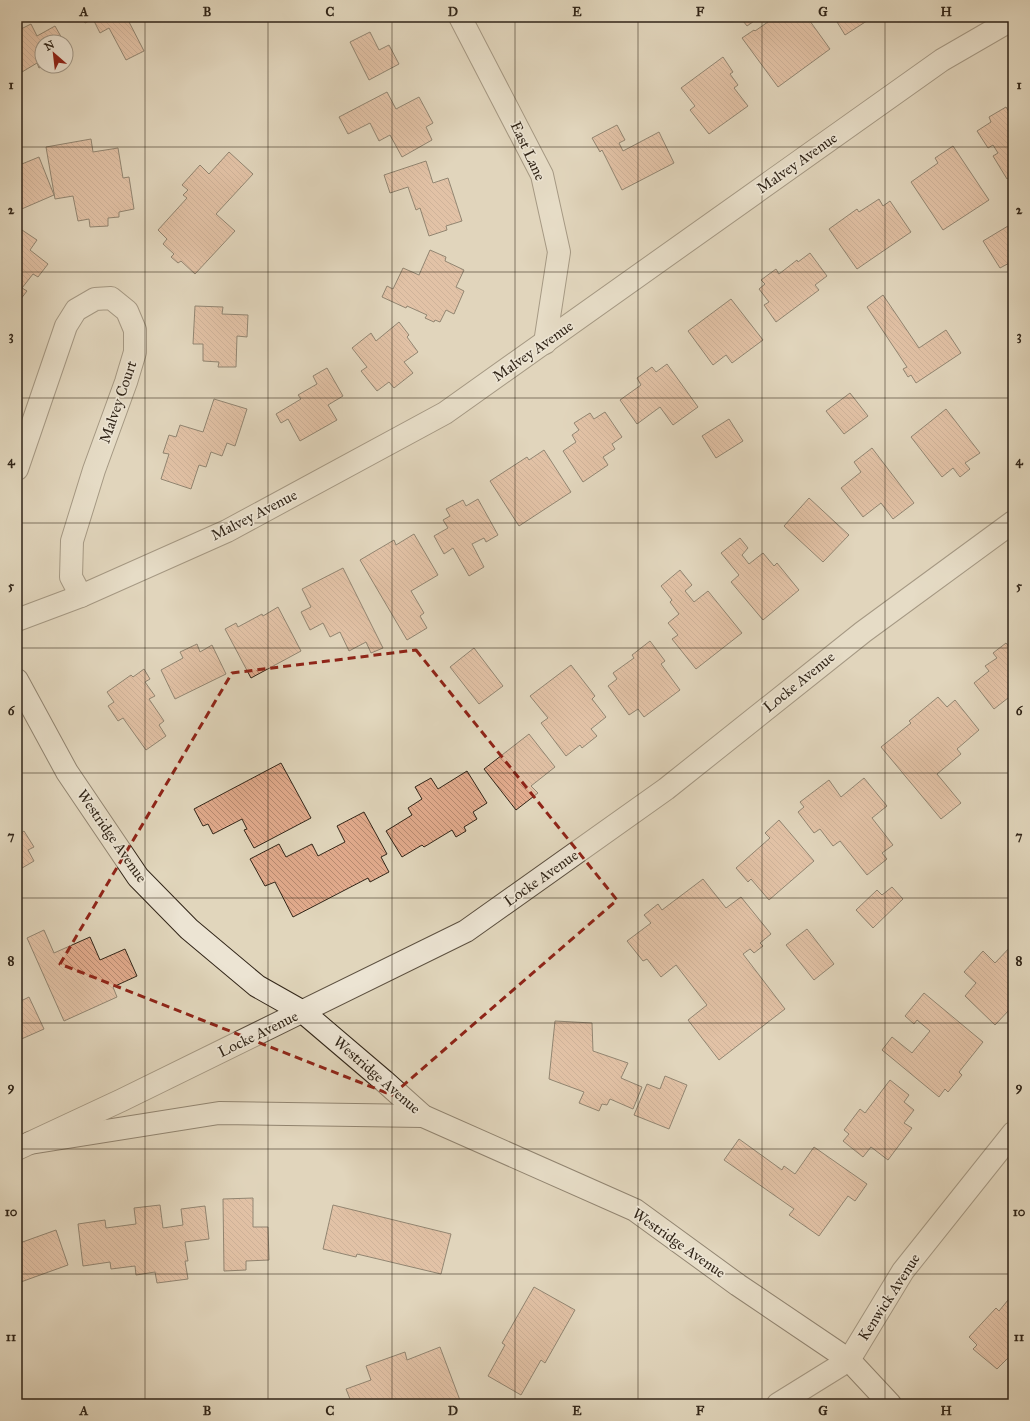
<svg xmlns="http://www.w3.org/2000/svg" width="1030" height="1421" font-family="'IM FELL Great Primer',serif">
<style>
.building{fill:url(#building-back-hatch);stroke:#312518}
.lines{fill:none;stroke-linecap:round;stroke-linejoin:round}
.street-casing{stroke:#5d5141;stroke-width:24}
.secondary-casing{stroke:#312518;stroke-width:24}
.street{stroke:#ece4d3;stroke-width:22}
.secondary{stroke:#ece4d3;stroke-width:22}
.marked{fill:none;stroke:#8f2418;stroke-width:3;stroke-dasharray:8 5;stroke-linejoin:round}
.grid{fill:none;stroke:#312518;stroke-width:1;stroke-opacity:0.55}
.labels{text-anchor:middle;stroke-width:3.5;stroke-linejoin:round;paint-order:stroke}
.street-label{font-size:15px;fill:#312518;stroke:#ece4d3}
.neatline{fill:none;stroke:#312518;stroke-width:1.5}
.grid-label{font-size:13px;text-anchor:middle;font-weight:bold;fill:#312518}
</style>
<defs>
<pattern id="building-back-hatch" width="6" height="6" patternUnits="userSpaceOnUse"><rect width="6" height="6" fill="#e2ab8d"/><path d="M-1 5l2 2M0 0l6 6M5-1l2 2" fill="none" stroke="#b88b72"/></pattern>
</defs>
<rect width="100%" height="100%" fill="#e1d6bc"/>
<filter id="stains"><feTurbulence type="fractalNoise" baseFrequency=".005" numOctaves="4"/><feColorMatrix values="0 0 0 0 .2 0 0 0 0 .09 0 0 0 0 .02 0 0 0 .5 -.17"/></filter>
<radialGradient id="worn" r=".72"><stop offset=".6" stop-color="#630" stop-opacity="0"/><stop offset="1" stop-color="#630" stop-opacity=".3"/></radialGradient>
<!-- building -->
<g class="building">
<path d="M81,17H129L127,18L144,51L126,60L109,28L100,33L93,19L85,23Z"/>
<path d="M740,17H760L747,26Z"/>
<path d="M775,17H807L830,49L778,87L742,38L754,30L755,31Z"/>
<path d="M834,17H873L845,35Z"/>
<path d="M31,24L37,36L55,26L64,42H42L43,66L39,68L37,63L17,75V31Z"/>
<path d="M370,32L379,50L389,45L399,64L369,80L350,42Z"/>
<path d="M66,46L68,49L66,50L70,57L66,59Z"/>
<path d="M723,57L733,72L730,74L738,85L734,88L748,106L709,134L690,110L695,106L681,88Z"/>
<path d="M387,92L396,109L419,97L433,123L426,127L432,140L402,157L390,135L379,141L370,123L348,134L339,117Z"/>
<path d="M1006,107L1012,117L1013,116V175L1007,179L993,156L998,153L993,145L988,148L977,131L991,122L989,117Z"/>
<path d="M617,125L625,140L619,143L623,151L659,132L674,163L622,190L602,150L600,152L592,138Z"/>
<path d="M91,139L93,152L118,148L123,178L129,177L134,209L119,212V217L108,218V226L90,227L89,219L78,221L73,196L55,199L46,147Z"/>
<path d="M953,146L989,200L943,230L911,182L938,163L935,158Z"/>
<path d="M229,152L253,174L216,214L235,231L195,274L181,261L178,263L171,257L174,254L163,244L167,239L158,230L187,198L183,195L188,190L182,185L200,165L209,174Z"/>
<path d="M39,157L54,195L17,211V166Z"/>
<path d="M426,161L433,183L448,178L462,221L446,226L447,230L429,236L420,208L416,210L408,187L390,193L384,175Z"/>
<path d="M879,199L883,206L890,201L911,232L857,269L829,229L857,209L859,212Z"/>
<path d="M1013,223V261L1000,268L983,241Z"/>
<path d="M17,224L20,226L19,228L37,240L30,250L48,264L38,277L33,274L22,288L27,291L20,300L17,297Z"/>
<path d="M430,250L446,257L445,261L464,270L456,287L464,291L454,314L446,310L440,322L435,320L434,322L425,318L427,315L407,306L406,308L382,297L387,286L393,289L403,268L419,275Z"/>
<path d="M810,253L827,276L815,285L819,290L776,322L764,305L769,302L759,289L765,284L761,280L776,269L779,274L797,260L798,262Z"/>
<path d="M883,295L919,348L946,330L961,353L916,383L911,375L908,377L903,369L907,367L867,307Z"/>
<path d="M731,299L763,340L732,363L726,355L713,365L688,331Z"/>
<path d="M195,306L223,307L222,314L248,315L247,337L237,336L236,367H218L219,362L203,361V344H193Z"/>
<path d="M399,322L409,335L407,337L418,352L404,362L413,373L394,388L389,382L377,391L361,371L367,367L352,348L371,333L376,341Z"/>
<path d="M667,364L698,407L673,425L660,407L637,424L620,400L641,385L637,378L652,367L656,372Z"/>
<path d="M327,368L343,396L328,405L337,420L300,441L288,419L281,423L276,414L301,399L298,395L317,384L313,376Z"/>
<path d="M850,393L868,416L844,434L826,411Z"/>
<path d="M214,399L247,409L235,446L227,443L222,456L211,452L206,467L199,465L191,489L161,479L169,454L163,453L169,435L176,437L180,425L203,432Z"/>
<path d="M946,409L980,453L965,463L970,469L960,477L953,468L942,477L911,437Z"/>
<path d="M605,412L622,437L612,444L615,449L603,457L608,465L583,482L563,451L576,442L572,435L579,430L574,423L590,413L594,419Z"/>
<path d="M729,419L743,441L716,458L702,436Z"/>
<path d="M872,448L914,503L893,519L881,503L863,517L841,488L861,472L854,462Z"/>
<path d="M544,450L571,492L519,526L490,481L527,457L529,460Z"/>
<path d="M809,498L849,535L823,562L784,526Z"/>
<path d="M478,499L498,535L486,542L484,538L472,544L484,567L469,576L453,548L444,554L434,536L448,528L443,520L450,516L446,509L463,500L466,506Z"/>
<path d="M414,534L438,575L411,591L424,613L420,616L427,628L407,640L360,560L394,540L396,545Z"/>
<path d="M740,538L748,548L742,555L749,564L763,553L774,566L777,563L799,590L763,620L731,582L739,575L721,553Z"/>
<path d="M343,568L383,648L371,653L366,642L349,651L340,632L330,637L323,623L310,630L301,612L311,607L302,589Z"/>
<path d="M680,570L692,585L685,591L694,602L708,591L742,633L696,669L672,639L678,635L668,623L679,614L670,602L672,600L661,586Z"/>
<path d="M278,607L301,651L251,678L225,629L236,623L238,627L262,614L263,616Z"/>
<path d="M650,641L665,661L661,664L680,690L644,717L638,709L629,715L608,686L617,679L613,673L634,658L632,655Z"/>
<path d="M1006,643L1010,648L1013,645V704L1008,698L994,709L974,683L989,671L985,666L997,658L993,653Z"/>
<path d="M197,644L200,652L212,645L226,674L175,699L161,670L183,658L180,652Z"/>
<path d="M474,648L503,686L479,704L450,667Z"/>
<path d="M571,665L595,696L592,699L606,717L591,729L597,736L582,748L580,745L566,756L541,723L548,718L530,696Z"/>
<path d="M144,669L150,679L145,682L155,696L149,699L164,721L159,725L166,736L146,750L123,718L118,721L108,706L114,702L107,692L131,675L133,677Z"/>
<path d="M938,697L947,707L955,700L979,730L957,749L961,754L937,774L961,803L941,819L881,747L911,723L909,721Z"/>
<path d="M529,734L555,767L531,786L538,793L516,810L484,769Z"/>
<path d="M281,763L311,818L254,848L244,830L247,829L242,819L213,834L208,824L203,826L194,809Z"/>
<path d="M467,771L487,803L473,812L477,819L464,827L466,831L456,837L452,830L424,847L422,845L402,857L386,831L412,815L408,808L422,799L415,787L431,778L438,789Z"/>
<path d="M864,778L887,806L872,818L893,845L882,853L887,859L867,875L840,841L833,846L820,829L814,833L798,812L804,807L800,802L829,780L841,797Z"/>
<path d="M364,812L387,854L381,857L389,872L370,882L368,878L293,917L275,882L265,886L250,859L279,844L286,857L312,844L318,856L345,842L337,826Z"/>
<path d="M779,820L814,861L769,900L751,879L748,882L736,868L770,838L765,833Z"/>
<path d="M24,831L34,847L28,850L34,861L17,871V836Z"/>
<path d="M703,879L726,908L741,897L771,934L760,943L763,946L754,953L750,949L743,954L785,1009L719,1060L688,1020L707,1005L676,965L661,977L647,959L643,961L627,941L651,923L644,915L658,904L662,910Z"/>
<path d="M892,887L903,899L873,928L856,910L877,890L882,895Z"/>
<path d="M807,929L834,964L814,980L786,945Z"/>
<path d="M44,930L54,953L90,937L100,960L125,949L137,976L113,987L117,997L64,1021L27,938Z"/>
<path d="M1013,944V1009L1011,1008L995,1025L965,996L976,983L964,972L983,951L995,963Z"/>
<path d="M17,992L21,1001L29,997L44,1029L17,1041Z"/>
<path d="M924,993L983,1042L959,1072L962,1075L948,1092L945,1089L939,1097L882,1050L892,1037L912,1053L930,1031L917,1020L914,1024L905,1016Z"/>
<path d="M555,1021L592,1023L593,1051L628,1063L621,1078L642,1087L633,1109L610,1099L607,1105L602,1104L599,1111L579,1103L584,1092L549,1079Z"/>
<path d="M665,1076L687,1085L669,1129L634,1115L647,1084L660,1089Z"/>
<path d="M890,1080L909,1095L904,1102L914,1110L904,1123L912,1128L888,1160L871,1147L863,1157L843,1141L849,1134L844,1130L860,1109L865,1113Z"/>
<path d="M739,1139L782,1170L784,1166L795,1174L814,1147L867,1184L855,1201L848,1196L819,1236L789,1215L794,1209L724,1160Z"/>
<path d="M253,1198V1227H268L269,1260L246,1261V1270L224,1271L223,1199Z"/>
<path d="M160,1205L163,1228L183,1225L181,1209L205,1206L209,1239L185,1242L188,1261H185L188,1279L157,1283L155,1272L136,1275L135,1266L111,1269L110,1262L83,1266L78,1224L105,1220L106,1228L136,1224L134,1208Z"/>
<path d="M333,1205L451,1234L441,1274L357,1254L356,1257L323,1249Z"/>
<path d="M56,1230L68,1265L18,1283L21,1292L17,1293V1244Z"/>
<path d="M534,1287L575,1310L545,1363L541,1360L521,1395L488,1376L505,1345L502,1343Z"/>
<path d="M1013,1294V1357L1011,1355L997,1369L973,1349L977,1345L969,1337L996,1308L999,1311Z"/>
<path d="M440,1347L461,1403L352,1404L346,1389L371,1380L366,1366L405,1352L407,1360Z"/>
</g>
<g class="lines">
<!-- street casing -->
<g class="street-casing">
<g id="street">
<path d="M460,17L542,175L559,252L545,343"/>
<path d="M17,469L66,326L76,310L95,299L111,298L127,311L135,330V352L126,382L94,470L72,541L71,577L81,596"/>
<path d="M17,620L81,596L227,531L445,413L942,60L1013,19"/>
<path d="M17,1149L122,1100L466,931L666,789L863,632L1013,522"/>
<path d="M778,1404L849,1360L903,1271L1013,1133"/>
</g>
</g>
<!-- secondary casing -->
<g class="secondary-casing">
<g id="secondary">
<path d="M17,680L67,772L138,877L189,929L257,986L303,1012L384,1081L423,1116L635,1210L738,1285L849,1360L890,1404"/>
<path d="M30,1143L219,1113L423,1116"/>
</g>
</g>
<!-- street -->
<use href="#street" class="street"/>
<!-- secondary -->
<use href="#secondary" class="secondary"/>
</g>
<!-- marked area -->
<path d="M0 0H1030V1421H0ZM416,650L617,900L392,1095L60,964L232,673Z" fill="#e1d6bc" fill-opacity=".55" fill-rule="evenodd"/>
<path class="marked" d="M416,650L617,900L392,1095L60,964L232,673Z"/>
<!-- grid -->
<path class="grid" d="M145,17V1404M268,17V1404M392,17V1404M515,17V1404M638,17V1404M762,17V1404M885,17V1404M17,147H1013M17,272H1013M17,398H1013M17,523H1013M17,648H1013M17,773H1013M17,898H1013M17,1023H1013M17,1149H1013M17,1274H1013"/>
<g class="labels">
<!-- street labels -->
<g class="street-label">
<text transform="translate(528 151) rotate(65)" y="5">East Lane</text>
<text transform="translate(797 163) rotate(-35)" y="5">Malvey Avenue</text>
<text transform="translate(533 351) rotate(-35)" y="5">Malvey Avenue</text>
<text transform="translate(118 402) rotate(-71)" y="5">Malvey Court</text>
<text transform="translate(254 515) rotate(-27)" y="5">Malvey Avenue</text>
<text transform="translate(799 682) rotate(-39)" y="5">Locke Avenue</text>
<text transform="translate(112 836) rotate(55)" y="5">Westridge Avenue</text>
<text transform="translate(541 878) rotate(-35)" y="5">Locke Avenue</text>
<text transform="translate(258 1034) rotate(-26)" y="5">Locke Avenue</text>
<text transform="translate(377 1075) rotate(41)" y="5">Westridge Avenue</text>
<text transform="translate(679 1243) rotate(35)" y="5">Westridge Avenue</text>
<text transform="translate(889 1297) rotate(-57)" y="5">Kenwick Avenue</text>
</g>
</g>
<!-- margin -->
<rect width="1030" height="1421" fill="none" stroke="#e1d6bc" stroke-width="44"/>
<!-- north arrow -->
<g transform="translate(54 54) rotate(332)"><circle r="19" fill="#ece4d3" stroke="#a19888"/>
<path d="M0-3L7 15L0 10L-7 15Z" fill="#8f2418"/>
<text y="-6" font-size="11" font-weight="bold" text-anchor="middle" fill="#312518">N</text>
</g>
<rect x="22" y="22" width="986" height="1377" class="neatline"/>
<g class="grid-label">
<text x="84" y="16">A</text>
<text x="207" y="16">B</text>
<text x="330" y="16">C</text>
<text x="453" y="16">D</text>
<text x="577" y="16">E</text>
<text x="700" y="16">F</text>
<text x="823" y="16">G</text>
<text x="946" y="16">H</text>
<text x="11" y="89">1</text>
<text x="1019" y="89">1</text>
<text x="11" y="214">2</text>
<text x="1019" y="214">2</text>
<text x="11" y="340">3</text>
<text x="1019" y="340">3</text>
<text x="11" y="465">4</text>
<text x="1019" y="465">4</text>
<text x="11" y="590">5</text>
<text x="1019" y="590">5</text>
<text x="11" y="715">6</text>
<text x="1019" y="715">6</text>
<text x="11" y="840">7</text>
<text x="1019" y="840">7</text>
<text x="11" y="965">8</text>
<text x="1019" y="965">8</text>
<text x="11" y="1091">9</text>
<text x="1019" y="1091">9</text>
<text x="11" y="1216">10</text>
<text x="1019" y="1216">10</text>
<text x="11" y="1341">11</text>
<text x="1019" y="1341">11</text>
<text x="84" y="1415">A</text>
<text x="207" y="1415">B</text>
<text x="330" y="1415">C</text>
<text x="453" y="1415">D</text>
<text x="577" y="1415">E</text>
<text x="700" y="1415">F</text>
<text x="823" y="1415">G</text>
<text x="946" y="1415">H</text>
</g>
<rect width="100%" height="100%" filter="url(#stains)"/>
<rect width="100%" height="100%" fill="url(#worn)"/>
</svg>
